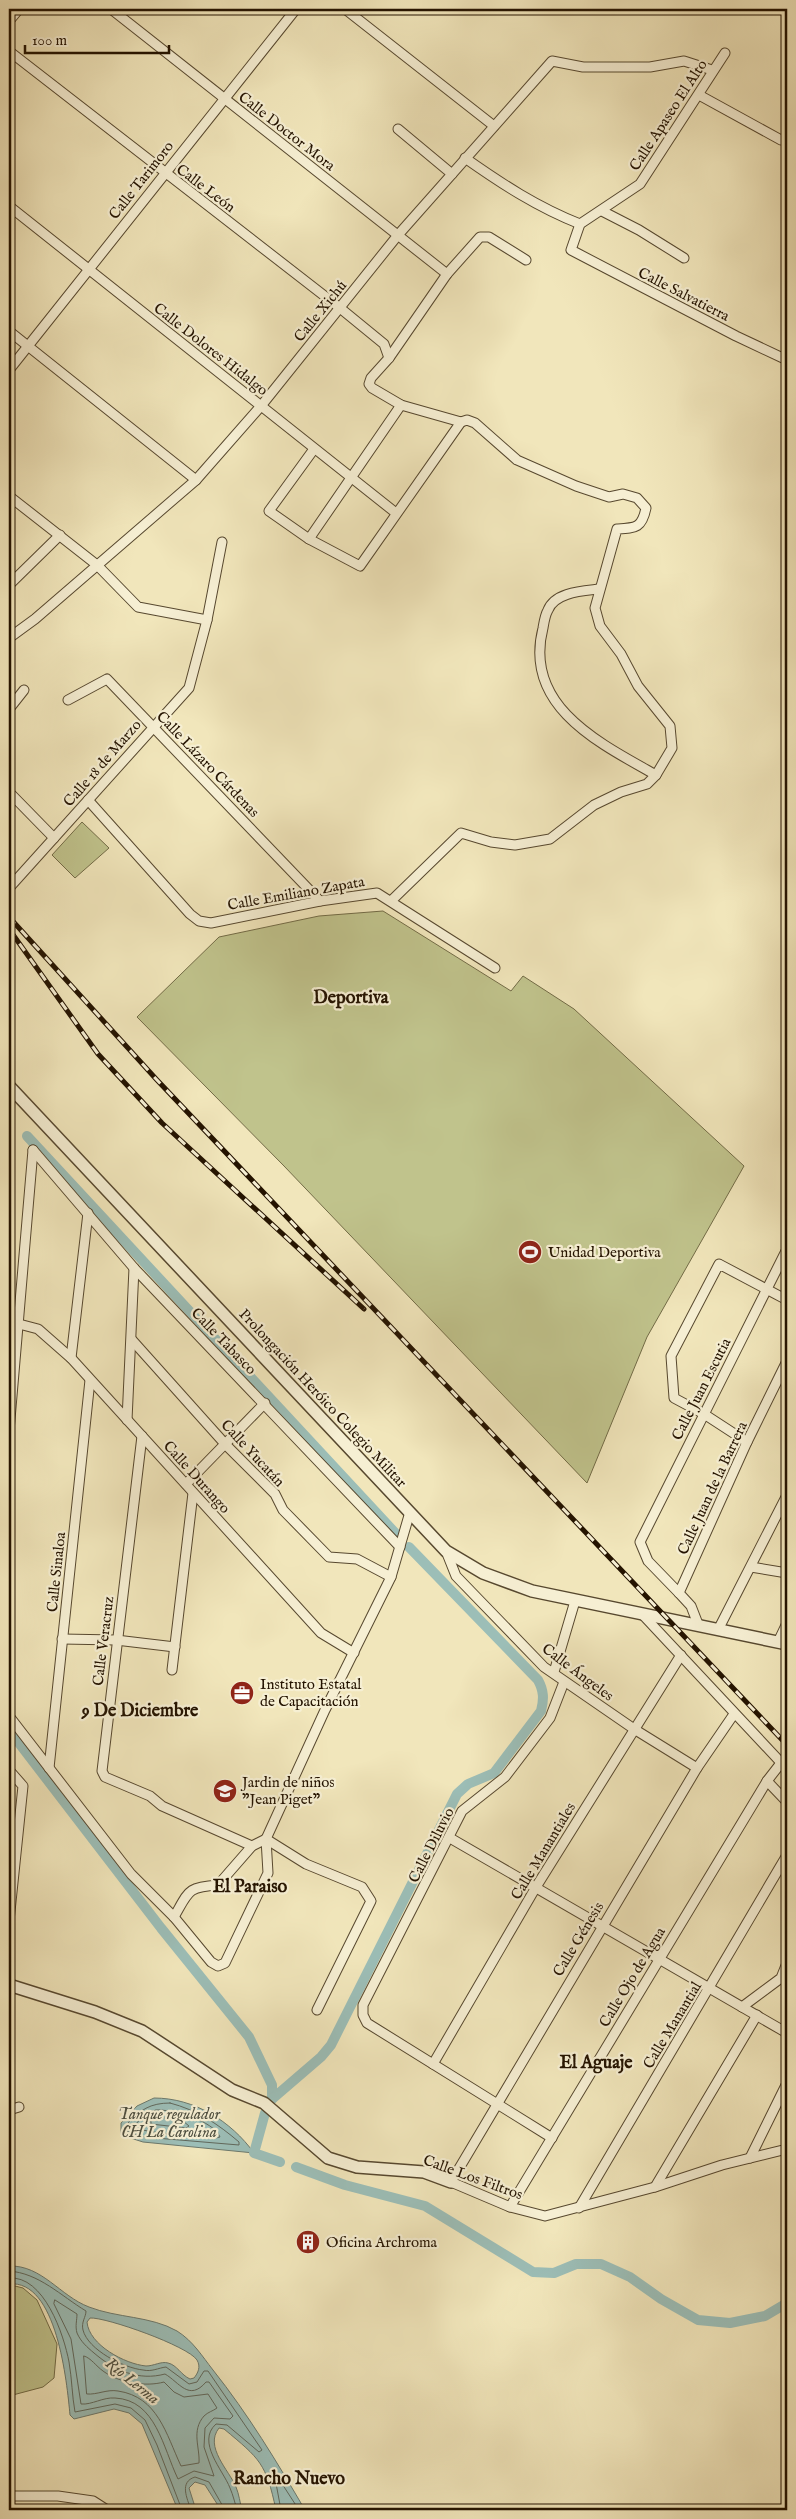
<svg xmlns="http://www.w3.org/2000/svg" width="796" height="2519" font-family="'IM FELL English',serif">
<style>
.green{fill:#c0c38c;stroke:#726b46}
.water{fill:#9cbeb7;stroke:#6c7a6e;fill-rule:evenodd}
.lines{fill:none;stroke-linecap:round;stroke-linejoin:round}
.shore{stroke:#60685c;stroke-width:1}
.canal{stroke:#9cbeb7;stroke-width:10}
.minor-casing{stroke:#57482f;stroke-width:11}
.tertiary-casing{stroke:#57482f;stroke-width:14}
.minor{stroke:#f6efd3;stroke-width:9}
.tertiary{stroke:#f6efd3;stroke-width:11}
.rail-casing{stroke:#241300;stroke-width:5}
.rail{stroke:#f6efd3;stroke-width:3;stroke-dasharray:9;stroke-linecap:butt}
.labels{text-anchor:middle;stroke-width:4.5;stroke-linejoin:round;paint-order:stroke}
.street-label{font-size:15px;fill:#241300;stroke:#f6efd3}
.poi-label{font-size:15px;fill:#241300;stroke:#f6efd3;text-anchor:start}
.water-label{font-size:16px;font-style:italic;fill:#4e4f40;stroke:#f6efd3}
.quarter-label{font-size:18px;font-weight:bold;fill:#241300;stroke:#f6efd3}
</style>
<rect width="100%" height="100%" fill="#f1e6bb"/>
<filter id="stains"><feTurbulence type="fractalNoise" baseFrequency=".004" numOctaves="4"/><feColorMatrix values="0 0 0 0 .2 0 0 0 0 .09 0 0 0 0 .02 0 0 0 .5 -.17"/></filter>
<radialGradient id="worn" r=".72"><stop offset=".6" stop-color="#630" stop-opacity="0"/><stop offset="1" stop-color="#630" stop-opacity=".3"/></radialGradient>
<!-- green -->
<g class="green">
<path d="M82,822L109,848L75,878L52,855Z"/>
<path d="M383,911L511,991L523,976L574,1009L744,1166L647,1337L587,1483L284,1166L137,1017L219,937L319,916Z"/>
<path d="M11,2285L23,2288L37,2300L57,2344L54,2378L43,2387L9,2396V2286Z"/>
</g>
<!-- water -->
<g class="water">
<path d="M154,2098C194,2098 231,2121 254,2153L143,2142L121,2135V2123L137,2106Z"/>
<path d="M9,2266C42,2265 60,2296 89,2307C117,2318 151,2316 177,2331C193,2341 202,2356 213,2370C248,2414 277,2462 305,2510H276C266,2463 260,2459 224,2429L219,2428C204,2447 229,2470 236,2487C239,2494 240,2503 242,2510H221L205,2485L195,2482L189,2488L196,2510H178L142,2424L129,2413L114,2409L74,2419L70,2415C67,2383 57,2279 9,2284ZM90,2318C106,2317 188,2346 197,2360C201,2367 198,2373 194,2378L190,2379C181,2375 177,2365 168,2363C161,2361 154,2366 146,2366C125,2364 89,2345 87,2322Z"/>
</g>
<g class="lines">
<!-- shore -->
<g class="shore">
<path d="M170,2103C197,2110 218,2124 239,2142V2145L144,2137L126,2131L127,2124C140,2110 150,2103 170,2103Z"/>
<path d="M156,2110C172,2109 214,2121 220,2137C211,2141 146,2132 135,2128V2125L144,2115Z"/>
<path d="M158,2117L183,2121L189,2126L186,2128L151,2124V2120Z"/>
<path d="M9,2271C39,2273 61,2296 86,2311C86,2317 81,2322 83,2330C88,2350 124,2368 143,2370C152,2372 158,2368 166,2367L189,2384L197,2382L204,2371H208L262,2450L259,2452L227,2425L216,2424C196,2442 223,2470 230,2488C233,2495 235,2503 237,2510"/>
<path d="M9,2278C44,2275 64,2335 69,2362C72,2379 72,2396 75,2412L115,2404L131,2408L145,2420L157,2445L182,2510"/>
<path d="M55,2300L77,2314C77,2320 75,2326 77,2333C81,2342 87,2347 94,2353C115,2371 139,2381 165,2374C179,2382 189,2402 206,2382H209L233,2416L230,2419L214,2418L205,2428L204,2447L214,2476L194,2471L178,2479C163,2448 156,2400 115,2398C103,2397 92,2405 81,2404L71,2339L54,2304Z"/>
<path d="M84,2356C91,2358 96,2366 103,2371C119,2383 146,2387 164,2382L174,2392L184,2397L208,2394L217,2408C213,2411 208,2412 204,2416C191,2431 200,2447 199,2463L181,2466C166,2434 158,2397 118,2391C107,2389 97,2395 87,2394Z"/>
<path d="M191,2510C187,2498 179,2482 195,2477L209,2482L225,2510"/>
<path d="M281,2510L275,2478L277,2476L299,2510"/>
</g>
<!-- canal -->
<g class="canal">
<path d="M27,1136L398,1536"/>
<path d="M9,1730L161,1928L249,2037L272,2085V2099"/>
<path d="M271,2100L321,2057L331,2045L457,1794L468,1784L494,1773L541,1711C544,1699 544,1691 538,1680L409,1547"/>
<path d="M265,2113L254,2153L280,2162"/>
<path d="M296,2167L345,2185L425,2206L533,2272L554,2273L576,2264H601L630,2277L661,2299L698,2320L730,2323L765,2316L787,2303"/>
</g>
<!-- minor casing -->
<g class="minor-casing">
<g id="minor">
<path d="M111,9L447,274"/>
<path d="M345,9L494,126"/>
<path d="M9,21L19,9"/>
<path d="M9,51L340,308L384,344L389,358"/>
<path d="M725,53L640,184L580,224L571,250L736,336L787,360"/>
<path d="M699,95L781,140"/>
<path d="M398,129L452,174"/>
<path d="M465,158C502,184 537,207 580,224"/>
<path d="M9,206L396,513"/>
<path d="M602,211L639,230L684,258"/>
<path d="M9,331L196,480"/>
<path d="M9,370L296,9"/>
<path d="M314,449L269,511L309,539L360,566L461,422"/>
<path d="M9,496L97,565L138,607L207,620"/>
<path d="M309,539L401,405"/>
<path d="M9,585L60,535"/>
<path d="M599,589C583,591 555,592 548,610C545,615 544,622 543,628C523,706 599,743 656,775"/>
<path d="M9,638L35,619L196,480L261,406L398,235L552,61L583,67H650L684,61L712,70"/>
<path d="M68,700L107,679L320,901"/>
<path d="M9,709L24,690"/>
<path d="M9,792L54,838"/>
<path d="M88,800L190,914L199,921L211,923L320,901L377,893L495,968"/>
<path d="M9,888L189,688L207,620L222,542"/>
<path d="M391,901L461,833L491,842L515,845L550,839L594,805L621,792L647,784L656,775L672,748L670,726L638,686L621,654L600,626L595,608L617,529C636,528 642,528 646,508L637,498L623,494L609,497L576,486L517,460L475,423L467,420L461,422L401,405L372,388L369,384L371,378L389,358L447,274L480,237H489L526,260"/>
<path d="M33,1150L134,1268L400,1547"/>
<path d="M19,1324L38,1329L71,1358L321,1633L354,1653"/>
<path d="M132,1340L226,1445L275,1494L283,1510L329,1557L357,1559L391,1577"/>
<path d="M71,1358L88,1213"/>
<path d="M127,1420L134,1268"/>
<path d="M9,1431L33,1150"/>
<path d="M142,1436L102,1771L105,1777L150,1796L162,1806L252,1846"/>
<path d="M747,1442L704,1414L674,1398L671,1356L719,1264L787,1300"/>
<path d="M186,1484L265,1403"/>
<path d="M446,1551L456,1576L544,1667L634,1729L697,1768"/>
<path d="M751,1567L787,1573"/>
<path d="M679,1593L648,1561L640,1542L787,1249"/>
<path d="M642,1614L787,1769"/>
<path d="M698,1624L691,1606L679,1593L747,1442L787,1361"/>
<path d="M719,1628L787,1495"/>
<path d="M62,1639L116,1640L175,1647"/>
<path d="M778,1642L787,1623"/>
<path d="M172,1670L193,1493"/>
<path d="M554,1672L575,1601"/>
<path d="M734,1714L697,1768L451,2182L510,2207L545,2216L655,2187L722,2165L787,2149"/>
<path d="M9,1716L131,1874L174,1917L211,1962L218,1966L225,1963L268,1873L266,1839L325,1710L391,1577L410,1512"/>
<path d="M49,1768L90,1380"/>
<path d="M9,1770L23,1786L9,1921"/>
<path d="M767,1781L787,1802"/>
<path d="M450,1838L787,2033"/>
<path d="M266,1839L306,1864L362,1887L371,1901L317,2010"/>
<path d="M174,1917C189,1891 187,1887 218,1885L252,1846L266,1839"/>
<path d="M742,2007L781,1978L787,1963"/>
<path d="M433,2064L536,1887L681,1655"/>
<path d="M9,2110L19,2107"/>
<path d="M552,2138L367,2023L363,2015V2005L462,1811L505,1777L550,1718L564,1682"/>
<path d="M750,2158L787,2083"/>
<path d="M655,2187L757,2015"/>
<path d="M510,2207L767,1781L781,1763"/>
<path d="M579,2208L787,1855"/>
<path d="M9,2496H58L93,2501L107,2510"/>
</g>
</g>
<!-- tertiary casing -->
<g class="tertiary-casing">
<g id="tertiary">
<path d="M9,1086L446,1551L483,1573L532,1591L787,1644"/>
<path d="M9,1985L95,2012L142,2031L232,2090L264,2103L328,2158L357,2167L424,2172L451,2182"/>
</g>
</g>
<!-- minor -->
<use href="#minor" class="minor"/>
<!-- tertiary -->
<use href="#tertiary" class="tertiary"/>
<!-- rail casing -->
<g class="rail-casing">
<g id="rail">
<path d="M9,917L157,1080L787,1745"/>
<path d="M9,929L98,1054L162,1123L364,1309"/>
</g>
</g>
<!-- rail -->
<use href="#rail" class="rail"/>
</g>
<!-- icons -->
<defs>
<g id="stadium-disc" transform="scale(1.25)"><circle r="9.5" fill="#8f2418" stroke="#f6efd3"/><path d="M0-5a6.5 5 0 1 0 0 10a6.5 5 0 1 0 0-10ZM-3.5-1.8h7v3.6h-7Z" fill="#fff"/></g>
<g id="office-disc" transform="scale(1.25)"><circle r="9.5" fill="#8f2418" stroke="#f6efd3"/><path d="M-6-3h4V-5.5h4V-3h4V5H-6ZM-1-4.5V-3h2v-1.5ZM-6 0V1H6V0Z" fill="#fff"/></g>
<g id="school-disc" transform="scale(1.25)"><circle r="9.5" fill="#8f2418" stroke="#f6efd3"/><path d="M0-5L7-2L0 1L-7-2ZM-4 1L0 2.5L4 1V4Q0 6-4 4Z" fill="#fff"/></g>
<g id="building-disc" transform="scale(1.25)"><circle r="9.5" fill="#8f2418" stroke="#f6efd3"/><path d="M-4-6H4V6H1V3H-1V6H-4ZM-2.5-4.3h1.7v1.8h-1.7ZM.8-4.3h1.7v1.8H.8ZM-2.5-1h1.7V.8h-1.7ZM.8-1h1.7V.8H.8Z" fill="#fff"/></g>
</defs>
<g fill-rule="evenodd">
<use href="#stadium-disc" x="530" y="1252"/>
<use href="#office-disc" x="242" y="1693"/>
<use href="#school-disc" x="225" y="1791"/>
<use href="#building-disc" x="308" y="2242"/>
</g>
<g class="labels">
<!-- street labels -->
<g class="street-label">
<text transform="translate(668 115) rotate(-57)" y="5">Calle Apaseo El Alto</text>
<text transform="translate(287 131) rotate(38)" y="5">Calle Doctor Mora</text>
<text transform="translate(141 180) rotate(-52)" y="5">Calle Tarimoro</text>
<text transform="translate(206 188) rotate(37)" y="5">Calle León</text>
<text transform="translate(684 294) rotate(27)" y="5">Calle Salvatierra</text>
<text transform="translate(320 311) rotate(-51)" y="5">Calle Xichú</text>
<text transform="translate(211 349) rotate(38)" y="5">Calle Dolores Hidalgo</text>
<text transform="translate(102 763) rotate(-49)" y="5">Calle 18 de Marzo</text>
<text transform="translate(208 764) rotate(46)" y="5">Calle Lázaro Cárdenas</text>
<text transform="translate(296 893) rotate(-10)" y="5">Calle Emiliano Zapata</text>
<text transform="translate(224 1341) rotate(46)" y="5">Calle Tabasco</text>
<text transform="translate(701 1389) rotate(-63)" y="5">Calle Juan Escutia</text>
<text transform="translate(323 1398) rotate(47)" y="5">Prolongación Heróico Colegio Militar</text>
<text transform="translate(253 1453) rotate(47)" y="5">Calle Yucatán</text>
<text transform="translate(197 1477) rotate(48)" y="5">Calle Durango</text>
<text transform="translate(712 1488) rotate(-65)" y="5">Calle Juan de la Barrera</text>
<text transform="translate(56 1572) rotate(-84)" y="5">Calle Sinaloa</text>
<text transform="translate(103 1641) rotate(-83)" y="5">Calle Veracruz</text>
<text transform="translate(578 1672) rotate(37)" y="5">Calle Ángeles</text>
<text transform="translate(431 1845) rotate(-63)" y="5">Calle Diluvio</text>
<text transform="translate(543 1851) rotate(-59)" y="5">Calle Manantiales</text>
<text transform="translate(578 1939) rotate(-59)" y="5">Calle Génesis</text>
<text transform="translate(632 1977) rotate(-59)" y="5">Calle Ojo de Agua</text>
<text transform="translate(672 2025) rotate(-59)" y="5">Calle Manantial</text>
<text transform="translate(473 2177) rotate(20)" y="5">Calle Los Filtros</text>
</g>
<!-- poi labels -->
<g class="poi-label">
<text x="548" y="1257">Unidad Deportiva</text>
<text x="260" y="1689">Instituto Estatal<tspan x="260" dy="17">de Capacitación</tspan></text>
<text x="242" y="1787">Jardin de niños<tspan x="242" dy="17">"Jean Piget"</tspan></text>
<text x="326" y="2247">Oficina Archroma</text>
</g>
<!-- water labels -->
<g class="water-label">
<text x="169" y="2119">Tanque regulador<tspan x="169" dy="18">CH La Carolina</tspan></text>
<text transform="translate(133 2380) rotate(39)" y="6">Río Lerma</text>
</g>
<!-- quarter labels -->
<g class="quarter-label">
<text x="351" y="1003">Deportiva</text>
<text x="140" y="1716">9 De Diciembre</text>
<text x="250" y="1892">El Paraiso</text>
<text x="596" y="2068">El Aguaje</text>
<text x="289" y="2484">Rancho Nuevo</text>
</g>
</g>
<!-- margin -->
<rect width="796" height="2519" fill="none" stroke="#f1e6bb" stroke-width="30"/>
<rect x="10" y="10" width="776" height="2499" fill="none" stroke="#241300" stroke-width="2.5"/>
<rect x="15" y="15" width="766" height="2489" fill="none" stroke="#241300"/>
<!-- scale -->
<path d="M25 45v8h144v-8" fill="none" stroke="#241300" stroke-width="2.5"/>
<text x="32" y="45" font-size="15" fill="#241300" stroke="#f6efd3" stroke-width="4" paint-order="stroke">100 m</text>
<rect width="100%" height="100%" filter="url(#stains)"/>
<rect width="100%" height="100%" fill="url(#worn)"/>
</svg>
